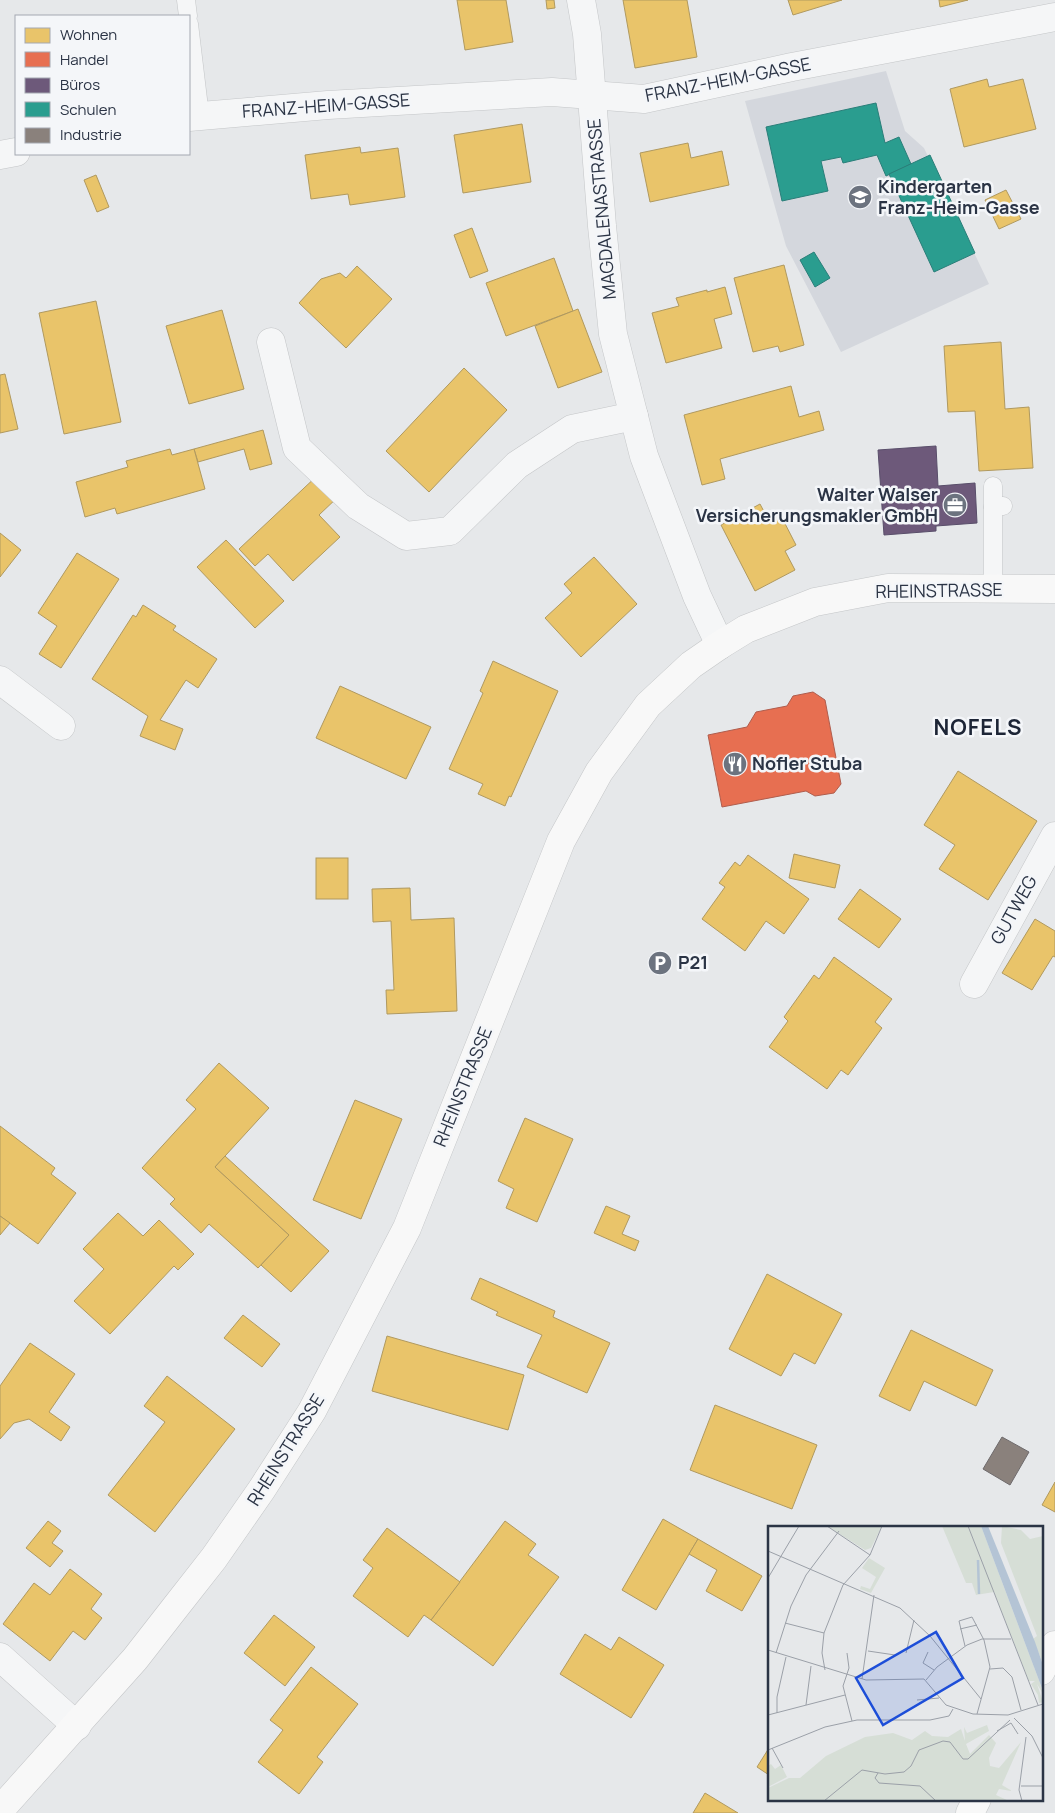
<svg xmlns="http://www.w3.org/2000/svg" width="1055" height="1813" font-family="Manrope,sans-serif">
<style>
.built{fill:#d4d7dd}
.homes{fill:#e9c46a;stroke:#b0995f}
.shops{fill:#e76f51;stroke:#af5d4d}
.offices{fill:#6d597a;stroke:#594e6a}
.schools{fill:#2a9d8f;stroke:#2a7e79}
.industry{fill:#8a817c;stroke:#6e6a6c}
.lines{fill:none;stroke-linecap:round;stroke-linejoin:round}
.service-casing{stroke:#c4c6c8;stroke-width:19}
.minor-casing{stroke:#c4c6c8;stroke-width:29}
.secondary-casing{stroke:#c4c6c8;stroke-width:29}
.service{stroke:#f5f6f7;stroke-width:18}
.minor{stroke:#f5f6f7;stroke-width:28}
.secondary{stroke:#f8f8f8;stroke-width:28}
.labels{text-anchor:middle;stroke-width:5;stroke-linejoin:round;paint-order:stroke}
.street-label{font-size:18px;fill:#2b3445;stroke:#f4f6f9}
.poi-label{font-size:18px;font-weight:bold;fill:#2b3445;stroke:#f4f6f9;text-anchor:start}
.district-label{font-size:22px;font-weight:bold;letter-spacing:1px;fill:#1d2536;stroke:#f4f6f9}
.inset-river{fill:none;stroke:#b4c4d5;stroke-width:2.5}
.inset-road{fill:none;stroke:#9ba0a8;stroke-width:1}
.view{fill:#1d4ed8;fill-opacity:0.15;stroke:#1d4ed8;stroke-width:2.5}
.inset-edge{fill:none;stroke:#2b3445;stroke-width:2.5}
</style>
<rect width="100%" height="100%" fill="#e6e8ea"/>
<!-- built -->
<path class="built" d="M886,71L905,131L924,148L989,284L841,352L786,246L745,101Z"/>
<!-- homes -->
<g class="homes">
<path d="M457,0H506L513,42L465,50Z"/>
<path d="M546,0H554L555,8L547,9Z"/>
<path d="M623,0H687L697,57L635,68Z"/>
<path d="M788,0H842L793,15Z"/>
<path d="M939,0H968L940,7Z"/>
<path d="M987,79L989,87L1023,79L1036,129L964,147L950,89Z"/>
<path d="M522,124L531,182L463,193L454,135Z"/>
<path d="M688,143L691,158L722,151L729,185L650,202L640,153Z"/>
<path d="M360,147L361,153L398,148L405,197L350,205L348,194L311,199L305,155Z"/>
<path d="M96,175L109,207L97,212L84,180Z"/>
<path d="M1006,190L1021,219L999,229L985,200Z"/>
<path d="M472,228L488,271L470,278L454,235Z"/>
<path d="M554,258L573,311L506,336L486,283Z"/>
<path d="M784,265L804,345L780,352L778,346L753,352L734,278Z"/>
<path d="M357,266L392,299L346,348L299,303L321,279L340,273L346,278Z"/>
<path d="M725,287L732,314L714,319L722,348L666,363L652,313L679,306L676,298L707,290V292Z"/>
<path d="M96,301L121,422L64,434L39,313Z"/>
<path d="M578,309L602,372L558,388L535,326Z"/>
<path d="M222,310L244,389L189,404L166,326Z"/>
<path d="M1001,342L1005,409L1029,407L1033,468L979,471L975,411L948,412L944,346Z"/>
<path d="M464,368L507,410L429,492L386,451Z"/>
<path d="M5,374L18,429L0,433V375Z"/>
<path d="M791,386L799,417L819,411L824,430L720,459L725,479L702,485L684,415Z"/>
<path d="M263,430L272,464L250,470L244,449L198,462L194,449Z"/>
<path d="M170,449L172,455L194,449L205,489L117,514L115,508L85,517L76,482L128,467L126,461Z"/>
<path d="M319,474L339,496L319,515L340,537L293,581L268,554L255,566L239,549Z"/>
<path d="M760,504L768,519L779,512L796,545L785,551L795,570L755,591L721,525Z"/>
<path d="M0,533L21,550L0,577Z"/>
<path d="M226,540L284,601L255,628L197,567Z"/>
<path d="M77,553L119,579L61,668L39,654L57,626L38,613Z"/>
<path d="M594,557L637,604L581,657L545,618L572,593L564,584Z"/>
<path d="M143,605L176,626L173,630L217,659L198,688L186,680L160,720L183,729L175,750L140,736L148,716L92,679L133,615L136,617Z"/>
<path d="M493,661L558,691L511,797L509,796L505,806L478,794L483,784L449,769L483,693L480,691Z"/>
<path d="M340,686L431,727L406,779L316,738Z"/>
<path d="M958,771L1037,821L988,900L939,869L955,845L924,825Z"/>
<path d="M794,854L840,865L835,888L789,878Z"/>
<path d="M748,855L809,899L784,934L766,921L745,951L702,919L725,887L719,883L735,862L740,866Z"/>
<rect x="316" y="858" width="32" height="41"/>
<path d="M410,888L411,920L454,918L457,1011L387,1014L386,990H394L391,921L373,922L372,889Z"/>
<path d="M860,889L901,919L879,948L838,919Z"/>
<path d="M1035,919L1055,931V957L1053,956L1032,990L1002,973Z"/>
<path d="M834,957L892,999L875,1022L882,1028L848,1075L841,1070L827,1089L769,1047L788,1021L784,1017L814,975L819,979Z"/>
<path d="M219,1063L269,1108L215,1167L289,1235L258,1268L209,1224L201,1233L170,1204L175,1199L142,1168L196,1109L186,1100Z"/>
<path d="M355,1100L402,1119L361,1219L313,1200Z"/>
<path d="M525,1118L573,1139L537,1222L506,1208L514,1189L498,1181Z"/>
<path d="M0,1126L55,1168L51,1174L76,1193L38,1244L0,1216Z"/>
<path d="M225,1156L329,1251L291,1292L261,1265L289,1235L215,1167Z"/>
<path d="M606,1206L630,1216L622,1234L639,1241L635,1251L594,1233Z"/>
<path d="M118,1213L143,1236L159,1220L194,1254L178,1270L174,1266L110,1334L74,1301L104,1269L83,1249Z"/>
<path d="M0,1216L10,1223L0,1235Z"/>
<path d="M767,1274L842,1314L815,1364L794,1353L781,1376L729,1349Z"/>
<path d="M480,1278L555,1311L553,1317L610,1343L587,1393L527,1367L542,1335L496,1315L498,1312L471,1299Z"/>
<path d="M243,1315L280,1344L262,1367L224,1338Z"/>
<path d="M911,1330L993,1370L976,1406L924,1381L910,1411L879,1396Z"/>
<path d="M387,1336L524,1375L508,1430L372,1391Z"/>
<path d="M30,1343L75,1374L49,1412L70,1427L61,1441L29,1419L14,1423L0,1439V1386Z"/>
<path d="M167,1376L235,1429L155,1532L108,1495L165,1422L144,1406Z"/>
<path d="M715,1405L817,1445L792,1509L690,1470Z"/>
<path d="M1055,1482V1512L1042,1505Z"/>
<path d="M663,1519L698,1539L656,1610L622,1590Z"/>
<path d="M48,1521L61,1531L52,1543L63,1551L50,1567L26,1548Z"/>
<path d="M505,1521L536,1544L528,1555L559,1577L493,1666L431,1620Z"/>
<path d="M387,1528L460,1582L431,1620L424,1615L408,1637L353,1596L373,1568L363,1560Z"/>
<path d="M698,1539L762,1576L742,1611L706,1591L717,1570L689,1554Z"/>
<path d="M70,1569L102,1594L91,1609L102,1618L85,1640L73,1631L50,1661L3,1624L34,1583L50,1595Z"/>
<path d="M274,1615L315,1647L285,1686L244,1653Z"/>
<path d="M585,1634L611,1650L619,1637L664,1665L631,1718L560,1674Z"/>
<path d="M311,1667L358,1704L317,1757L323,1762L299,1794L258,1762L283,1730L270,1720Z"/>
<path d="M769,1748V1775L757,1767Z"/>
<path d="M705,1793L738,1813H693Z"/>
</g>
<!-- shops -->
<path class="shops" d="M813,692L825,700L841,784L834,793L815,796L806,791L722,807L708,735L747,727L756,712L787,706L793,696Z"/>
<!-- offices -->
<path class="offices" d="M936,446L938,486L975,483L977,523L936,526V531L884,535L878,450Z"/>
<!-- schools -->
<g class="schools">
<path d="M876,103L885,143L899,137L911,164L886,176L877,155L843,163L841,157L821,161L828,191L782,201L766,127Z"/>
<path d="M930,155L975,253L934,272L889,174Z"/>
<path d="M814,252L830,278L815,287L800,260Z"/>
</g>
<!-- industry -->
<path class="industry" d="M1002,1437L1029,1452L1010,1485L983,1469Z"/>
<g class="lines">
<!-- service casing -->
<g class="service-casing">
<g id="service">
<path d="M186,0L188,16"/>
<path d="M189,24L200,116"/>
<path d="M993,507V486"/>
<path d="M993,589V507L1003,506"/>
</g>
</g>
<!-- minor casing -->
<g class="minor-casing">
<g id="minor">
<path d="M581,0L587,34L602,226L613,334L644,456L697,596L720,645"/>
<path d="M189,117L328,105L552,92L644,99L792,67L1055,17"/>
<path d="M0,155L16,152"/>
<path d="M271,342L297,448L358,506L406,536L450,531L517,465L572,429L634,416"/>
<path d="M0,680L61,726"/>
<path d="M974,984L1055,836"/>
<path d="M0,1657L77,1726"/>
</g>
</g>
<!-- secondary casing -->
<g class="secondary-casing">
<g id="secondary">
<path d="M1041,1671L1055,1645"/>
<path d="M0,1810L135,1659L174,1609L214,1558L262,1489L312,1411L407,1228L561,841L599,772L648,705L691,665L720,645L746,629L815,602L888,588L1055,589"/>
<path d="M970,1813L977,1799"/>
</g>
</g>
<!-- service -->
<use href="#service" class="service"/>
<!-- minor -->
<use href="#minor" class="minor"/>
<!-- secondary -->
<use href="#secondary" class="secondary"/>
</g>
<!-- icons -->
<defs>
<g id="school-disc" transform="scale(1.25)"><circle r="9.5" fill="#6c737f" stroke="#f4f6f9"/><path d="M0-5L7-2L0 1L-7-2ZM-4 1L0 2.5L4 1V4Q0 6-4 4Z" fill="#fff"/></g>
<g id="office-disc" transform="scale(1.25)"><circle r="9.5" fill="#6c737f" stroke="#f4f6f9"/><path d="M-6-3h4V-5.5h4V-3h4V5H-6ZM-1-4.5V-3h2v-1.5ZM-6 0V1H6V0Z" fill="#fff"/></g>
<g id="restaurant-disc" transform="scale(1.25)"><circle r="9.5" fill="#6c737f" stroke="#f4f6f9"/><path d="M-5-6h1v4h1v-4h1v4h1v-4h1v5L-1.5 .5V6h-2V.5L-5-1ZM5-6V6H3V1.5H1.5Q1.5-4 5-6Z" fill="#fff"/></g>
<g id="parking-disc" transform="scale(1.25)"><circle r="9.5" fill="#6c737f" stroke="#f4f6f9"/><path d="M-3.5-5.5H1a3.5 3.5 0 0 1 0 7H-1V5.5H-3.5ZM-1-3.4V-.6H.8a1.4 1.4 0 0 0 0-2.8Z" fill="#fff"/></g>
</defs>
<g fill-rule="evenodd">
<use href="#school-disc" x="860" y="197"/>
<use href="#office-disc" x="955" y="505"/>
<use href="#restaurant-disc" x="735" y="764"/>
<use href="#parking-disc" x="660" y="963"/>
</g>
<g class="labels">
<!-- street labels -->
<g class="street-label">
<text transform="translate(728 80) rotate(-11)" y="6">FRANZ-HEIM-GASSE</text>
<text transform="translate(326 106) rotate(-4)" y="6">FRANZ-HEIM-GASSE</text>
<text transform="translate(602 209) rotate(-95)" y="6">MAGDALENASTRASSE</text>
<text transform="translate(939 591) rotate(-1)" y="6">RHEINSTRASSE</text>
<text transform="translate(1014 910) rotate(-61)" y="6">GUTWEG</text>
<text transform="translate(463 1087) rotate(-68)" y="6">RHEINSTRASSE</text>
<text transform="translate(286 1450) rotate(-58)" y="6">RHEINSTRASSE</text>
</g>
<!-- poi labels -->
<g class="poi-label">
<text x="878" y="193">Kindergarten<tspan x="878" dy="21">Franz-Heim-Gasse</tspan></text>
<text x="938" y="501" text-anchor="end">Walter Walser<tspan x="938" dy="21">Versicherungsmakler GmbH</tspan></text>
<text x="752" y="770">Nofler Stuba</text>
<text x="678" y="969">P21</text>
</g>
<!-- district labels -->
<g class="district-label">
<text x="978" y="735">NOFELS</text>
</g>
</g>
<!-- overview -->
<g transform="translate(768 1526)">
<rect width="275" height="275" fill="#e6e8ea"/>
<path d="M59,0H114L103,22L97,24ZM174,0H213L272,157L275,168L269,158L275,176L271,177L270,169L263,158L267,155H261L226,66L208,69L204,57H198ZM234,0L253,4L262,13L275,10V138L265,113L269,110L233,17ZM101,32L117,42L103,67L92,63L93,60L102,63L108,51L94,42ZM219,199L221,205L198,218L202,228L221,209L228,217L221,232L222,240L231,242L253,216L234,259L244,265L231,263L228,269L241,275H0V262L21,252H32L58,230L97,211L125,207L144,214L157,205L164,210L180,211L193,203L197,215L196,201L199,207ZM3,238L7,243L13,239L19,251L0,261V240Z" fill="#d6ded6"/>
<path d="M213,0H220L267,116L275,139V165Z" fill="#b4c4d5"/>
<path class="inset-river" d="M210,34L211,68"/>
<path class="inset-road" d="M59,0L102,29M200,0L270,179M0,25L132,82L162,110L213,173M0,52L31,0M17,97L56,107M192,103L209,99M197,120L191,95L204,91L216,114L222,141L209,188M0,124L98,154L156,153L178,179L205,188L240,189L275,178M100,125L127,129M160,126L155,137L166,144M8,127L23,80L38,49L71,5M79,127L81,142L75,160L84,195M138,127L146,94M222,143L235,142L244,151L253,184M57,144L54,127L56,107L75,59L102,29L114,0M94,153L106,69M158,154L169,141L199,119L214,113H243M149,174L171,172M38,179L43,140M9,187V171L18,131M0,189L77,169M246,192L264,210L275,232M229,205L243,197L250,208M4,222L15,242M0,224L57,201L89,194H162L181,190L185,183M110,247L107,252L111,257L152,260L168,275M253,260H275M56,275L94,244L117,248L136,246L143,240L151,224L175,215L182,216L195,233H200L242,194M254,275L251,264L258,211"/>
<path class="view" d="M168,106L195,152L115,199L88,152Z"/>
<rect width="275" height="275" class="inset-edge"/>
</g>
<!-- legend -->
<rect x="15" y="15" width="175" height="140" fill="#f4f6f9" stroke="#a4a8b1"/>
<rect x="25" y="28" width="25" height="15" fill="#e9c46a" stroke="#a4a8b1"/>
<text x="60" y="40" font-size="15" fill="#2b3445">Wohnen</text>
<rect x="25" y="52" width="25" height="15" fill="#e76f51" stroke="#a4a8b1"/>
<text x="60" y="65" font-size="15" fill="#2b3445">Handel</text>
<rect x="25" y="78" width="25" height="15" fill="#6d597a" stroke="#a4a8b1"/>
<text x="60" y="90" font-size="15" fill="#2b3445">Büros</text>
<rect x="25" y="102" width="25" height="15" fill="#2a9d8f" stroke="#a4a8b1"/>
<text x="60" y="115" font-size="15" fill="#2b3445">Schulen</text>
<rect x="25" y="128" width="25" height="15" fill="#8a817c" stroke="#a4a8b1"/>
<text x="60" y="140" font-size="15" fill="#2b3445">Industrie</text>
</svg>
